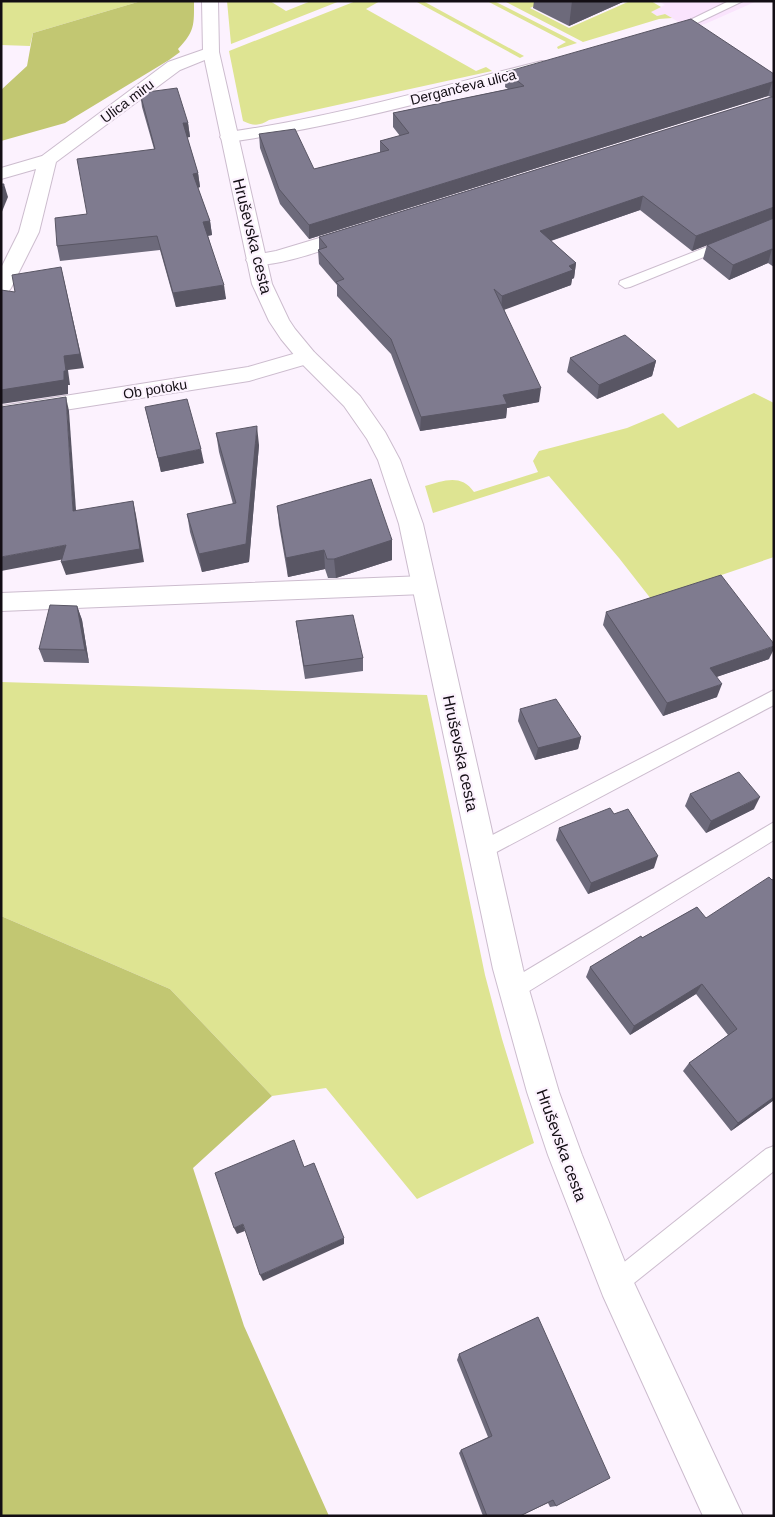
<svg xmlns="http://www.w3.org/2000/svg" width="775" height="1517" font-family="Arial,sans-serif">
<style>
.built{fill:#fae4fd}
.green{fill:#dee492}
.forest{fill:#c2c772}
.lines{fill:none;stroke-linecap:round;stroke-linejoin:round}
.service-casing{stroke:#ccbcce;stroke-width:2}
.minor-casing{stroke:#ccbcce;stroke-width:2}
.tertiary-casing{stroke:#ccbcce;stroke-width:2}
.service{fill:#fff;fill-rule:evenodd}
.minor{fill:#fff;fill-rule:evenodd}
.tertiary{fill:#fff;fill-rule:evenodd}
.wall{fill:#6d6a7b}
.shaded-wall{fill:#595664}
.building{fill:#7f7b8f;stroke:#595664}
.labels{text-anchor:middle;stroke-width:4.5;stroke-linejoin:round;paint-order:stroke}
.far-street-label{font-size:14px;fill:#130e14;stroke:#fcf2fe}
.street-label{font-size:16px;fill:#130e14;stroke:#fcf2fe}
</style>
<rect width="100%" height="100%" fill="#fcf2fe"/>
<!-- built -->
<path class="built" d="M658,1H757L705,24L689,28L665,14L657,16L650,11L665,5Z"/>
<!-- green -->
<g class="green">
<path d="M1,1H141L33,33L30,46L1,45Z"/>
<path d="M227,1H270L286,11L311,1H340L231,44Z"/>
<path d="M356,1H380L366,9L476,71L486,67L492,71L269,120C260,126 253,126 243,121L229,51Z"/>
<path d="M423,1L524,56L520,58L417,2Z"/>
<path d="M487,1H494L577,43L558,49L557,47L566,42Z"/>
<path d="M504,1H545L530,8L569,28L630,1H651L661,7L651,12L657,16L665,14L672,18L659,19L583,42Z"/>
<path d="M754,393L774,403V557L651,599L619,558L549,476L433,513L425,486C443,481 461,473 474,492L538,472L533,461L539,451L627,428L663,413L678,428Z"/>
<path d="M1,682L427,695L485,975L502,1039L534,1143L417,1199L326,1088L272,1096L170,989L1,916Z"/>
</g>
<!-- forest -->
<g class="forest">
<path d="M141,1H194C194,25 195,31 178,49L180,52L169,60L65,123L1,141V90L27,66L33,33Z"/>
<path d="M1,916L170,989L272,1096L193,1168L244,1326L329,1516H1Z"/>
</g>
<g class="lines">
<!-- service casing -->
<g class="service-casing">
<g id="service">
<path d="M729,1H743L697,23H689L688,21Z"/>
<path d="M727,239L733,243L731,246L630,287L625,288L619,284L620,281Z"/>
<path d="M774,690V705L489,856L482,858L475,856L473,850L475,844Z"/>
<path d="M774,822V840L521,996L514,998L507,996L504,989L507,982Z"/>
<path d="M774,1146V1171L624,1291L616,1294L608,1291L605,1283L608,1275L766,1149Z"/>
</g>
</g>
<!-- minor casing -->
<g class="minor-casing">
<g id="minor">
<path d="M211,47L217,49L219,52L217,55L180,70L56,162L39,232L11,288L8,292L1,294V268L19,232L36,169L1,179V168L42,156L168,62Z"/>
<path d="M542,61L548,62L550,66L548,70C443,97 337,127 229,142L223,141L220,137L223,133L229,132C335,117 438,87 542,61Z"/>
<path d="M356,227L363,229L366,233L363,237C337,245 273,270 249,264L246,260L249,256L276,251Z"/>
<path d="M307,350L314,352L318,357L314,362L249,381L1,420V406L248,367Z"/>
<path d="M424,576L433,578L436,585L433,592L424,594L1,611V593Z"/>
</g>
</g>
<!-- tertiary casing -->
<g class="tertiary-casing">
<path id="tertiary" d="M202,1H218L219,52L272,284L289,320L295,329L314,352L360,396L385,432L400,460L423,524L523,969L559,1092L582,1155L629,1272L743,1516H703L603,1296L548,1155L527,1092L493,969L399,524L378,460L367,439L344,406L300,362L281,339L269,321L252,284L203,52Z"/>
</g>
<!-- service -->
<use href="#service" class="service"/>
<!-- minor -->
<use href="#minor" class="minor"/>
<!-- tertiary -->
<use href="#tertiary" class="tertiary"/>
</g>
<!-- wall -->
<g class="wall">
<path d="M534,1H625L569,26L533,8Z"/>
<path d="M506,72L774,74V267L768,263L729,280L703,259L707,245L692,251L640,210L551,241L576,263L574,278L572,279L571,285L504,309L539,402L507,408L506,418L420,431L391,354L337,296V285L319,264L318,250H319V237L771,97L768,96L309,239L280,204L260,148L259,134L314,169L380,153V141L400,136L393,127V113L508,89L505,87Z"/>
<path d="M140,93L188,123L190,137H187L198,173L200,187L198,188L210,221L212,235L208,236L226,299L176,307L160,250L60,261L57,246L87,214L154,149L142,107Z"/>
<path d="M570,358L656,361L652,376L597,399L567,372Z"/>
<path d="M145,407L204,463L161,472Z"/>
<path d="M216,433L259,445L249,562L202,572L190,532L187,514L233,504L219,452Z"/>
<path d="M277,506L392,540V560L336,578H328L325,569L288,577L279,525Z"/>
<path d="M77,606L82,620L89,663L44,662L39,649Z"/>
<path d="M606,612L769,659L716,677L717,697L663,716L603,625Z"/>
<path d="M296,621L363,658V671L305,679L298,634Z"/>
<path d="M520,709L581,737L578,749L535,760L518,721Z"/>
<path d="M690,794L754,809L706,833L685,806Z"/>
<path d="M614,814L654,868L588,894L556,840L559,828Z"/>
<path d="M697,907L774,1100L731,1131L683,1071L689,1063L728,1035L696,994L630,1035L586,977L590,967Z"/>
<path d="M538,1317L556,1506L550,1507L548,1503L520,1516H483L459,1453L461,1450L488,1437L457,1360L459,1354Z"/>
</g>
<!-- shaded-wall -->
<g class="shaded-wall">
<path d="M572,1H625L569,26Z"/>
<path d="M772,82L768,96L309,239V225Z"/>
<path d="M183,123H188L190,137L185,138Z"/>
<path d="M198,173L200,187L195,188L193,174Z"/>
<path d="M4,184L8,197L1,214V191Z"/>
<path d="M643,196L640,210L538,245L540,231Z"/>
<path d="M774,207V220L692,251L696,236Z"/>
<path d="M210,221L212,235L205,236L203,222Z"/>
<path d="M772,249L768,263L729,280L733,265Z"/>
<path d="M576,263L574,278L572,279L571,285L501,311L502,296Z"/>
<path d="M61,267L84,368L68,370L70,385H68V394L1,404V390Z"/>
<path d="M224,285L226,299L176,307L173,293Z"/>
<path d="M656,361L652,376L597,399L599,385Z"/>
<path d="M541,388L539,402L507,408L506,418L420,431L421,417L503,395Z"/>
<path d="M66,397L69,411L77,524L73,511Z"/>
<path d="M257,426L259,445L249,562L202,572L199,554L246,544Z"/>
<path d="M201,449L204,463L161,472L158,458Z"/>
<path d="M133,501L136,515L144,562L66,575L61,562Z"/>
<path d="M392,540V560L336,578L334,559Z"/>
<path d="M66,545L70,558L1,571V557Z"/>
<path d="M324,550L325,569L288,577L286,558Z"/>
<path d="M77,606L82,620L89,663L85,650Z"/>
<path d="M774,646V649L769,659L705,681L710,668Z"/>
<path d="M722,684L717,697L663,716L667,703Z"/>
<path d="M581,737L578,749L535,760L538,748Z"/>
<path d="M760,797L754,809L706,833L711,821Z"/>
<path d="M658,856L654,868L588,894L591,883Z"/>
<path d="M702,984L696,994L630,1035L634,1026Z"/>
<path d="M774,1097V1100L731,1131L738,1123Z"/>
<path d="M243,1224L245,1231L237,1234L234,1228Z"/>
<path d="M344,1238V1244L263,1281L260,1275Z"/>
</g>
<!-- building -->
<g class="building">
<path d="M691,19L774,74V82H772L309,225L279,189L259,134L295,129L314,169L389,150L380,141L409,133L393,113L524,86L506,72Z"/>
<path d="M177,88L188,123H183L198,173L193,174L210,221L203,222L224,285L173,293L157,236L57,246L55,218L87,214L77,159L155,149L140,93Z"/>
<path d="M771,97H774V207L696,236L643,196L540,231L576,263L569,266L573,270L502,296L494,289L541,388L503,395L507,404L421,417L391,339L336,282L344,279L318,250L327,247L319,237Z"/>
<path d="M1,184H4L1,191Z"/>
<path d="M774,218V250L772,249L733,265L707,245Z"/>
<path d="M61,267L80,354L64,356L66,371H64V380L1,390V290L15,292L12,275Z"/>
<path d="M625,335L656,361L599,385L570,358Z"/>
<path d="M66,397L73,511L133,501L140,549L61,562L66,545L1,557V407Z"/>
<path d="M187,399L201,449L158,458L145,407Z"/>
<path d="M257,426L246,544L199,554L187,514L236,503L216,433Z"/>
<path d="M371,479L392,540L334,559H327L324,550L286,558L277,506Z"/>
<path d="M721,575L774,644V646L710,668L722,684L667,703L606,612Z"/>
<path d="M50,605L77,606L85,650L39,649Z"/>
<path d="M353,615L363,658L304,666L296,621Z"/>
<path d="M556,699L581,737L538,748L520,709Z"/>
<path d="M739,772L760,797L711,821L690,794Z"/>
<path d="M610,808L614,814L628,809L658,856L591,883L559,828Z"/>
<path d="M769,877L772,880L774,879V1097L738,1123L689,1063L737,1029L702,984L634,1026L590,967L641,936L642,938L697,907L706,918Z"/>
<path d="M294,1140L304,1167L314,1163L344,1238L260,1275L243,1224L234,1228L215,1173Z"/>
<path d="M538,1317L610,1478L556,1506L553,1500L520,1516H487L461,1450L492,1436L459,1354Z"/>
</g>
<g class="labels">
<!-- far-street labels -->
<g class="far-street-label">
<text transform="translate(463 87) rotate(-14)" y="5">Dergančeva ulica</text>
<text transform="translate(127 101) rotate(-37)" y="5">Ulica miru</text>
<text transform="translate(155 389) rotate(-9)" y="5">Ob potoku</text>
</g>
<!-- street labels -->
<g class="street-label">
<text transform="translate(253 236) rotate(76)" y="6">Hruševska cesta</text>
<text transform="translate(461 753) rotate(78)" y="6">Hruševska cesta</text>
<text transform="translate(562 1145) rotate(70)" y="6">Hruševska cesta</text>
</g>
</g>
<!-- border -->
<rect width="775" height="1517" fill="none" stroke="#130e14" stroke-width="5"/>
</svg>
